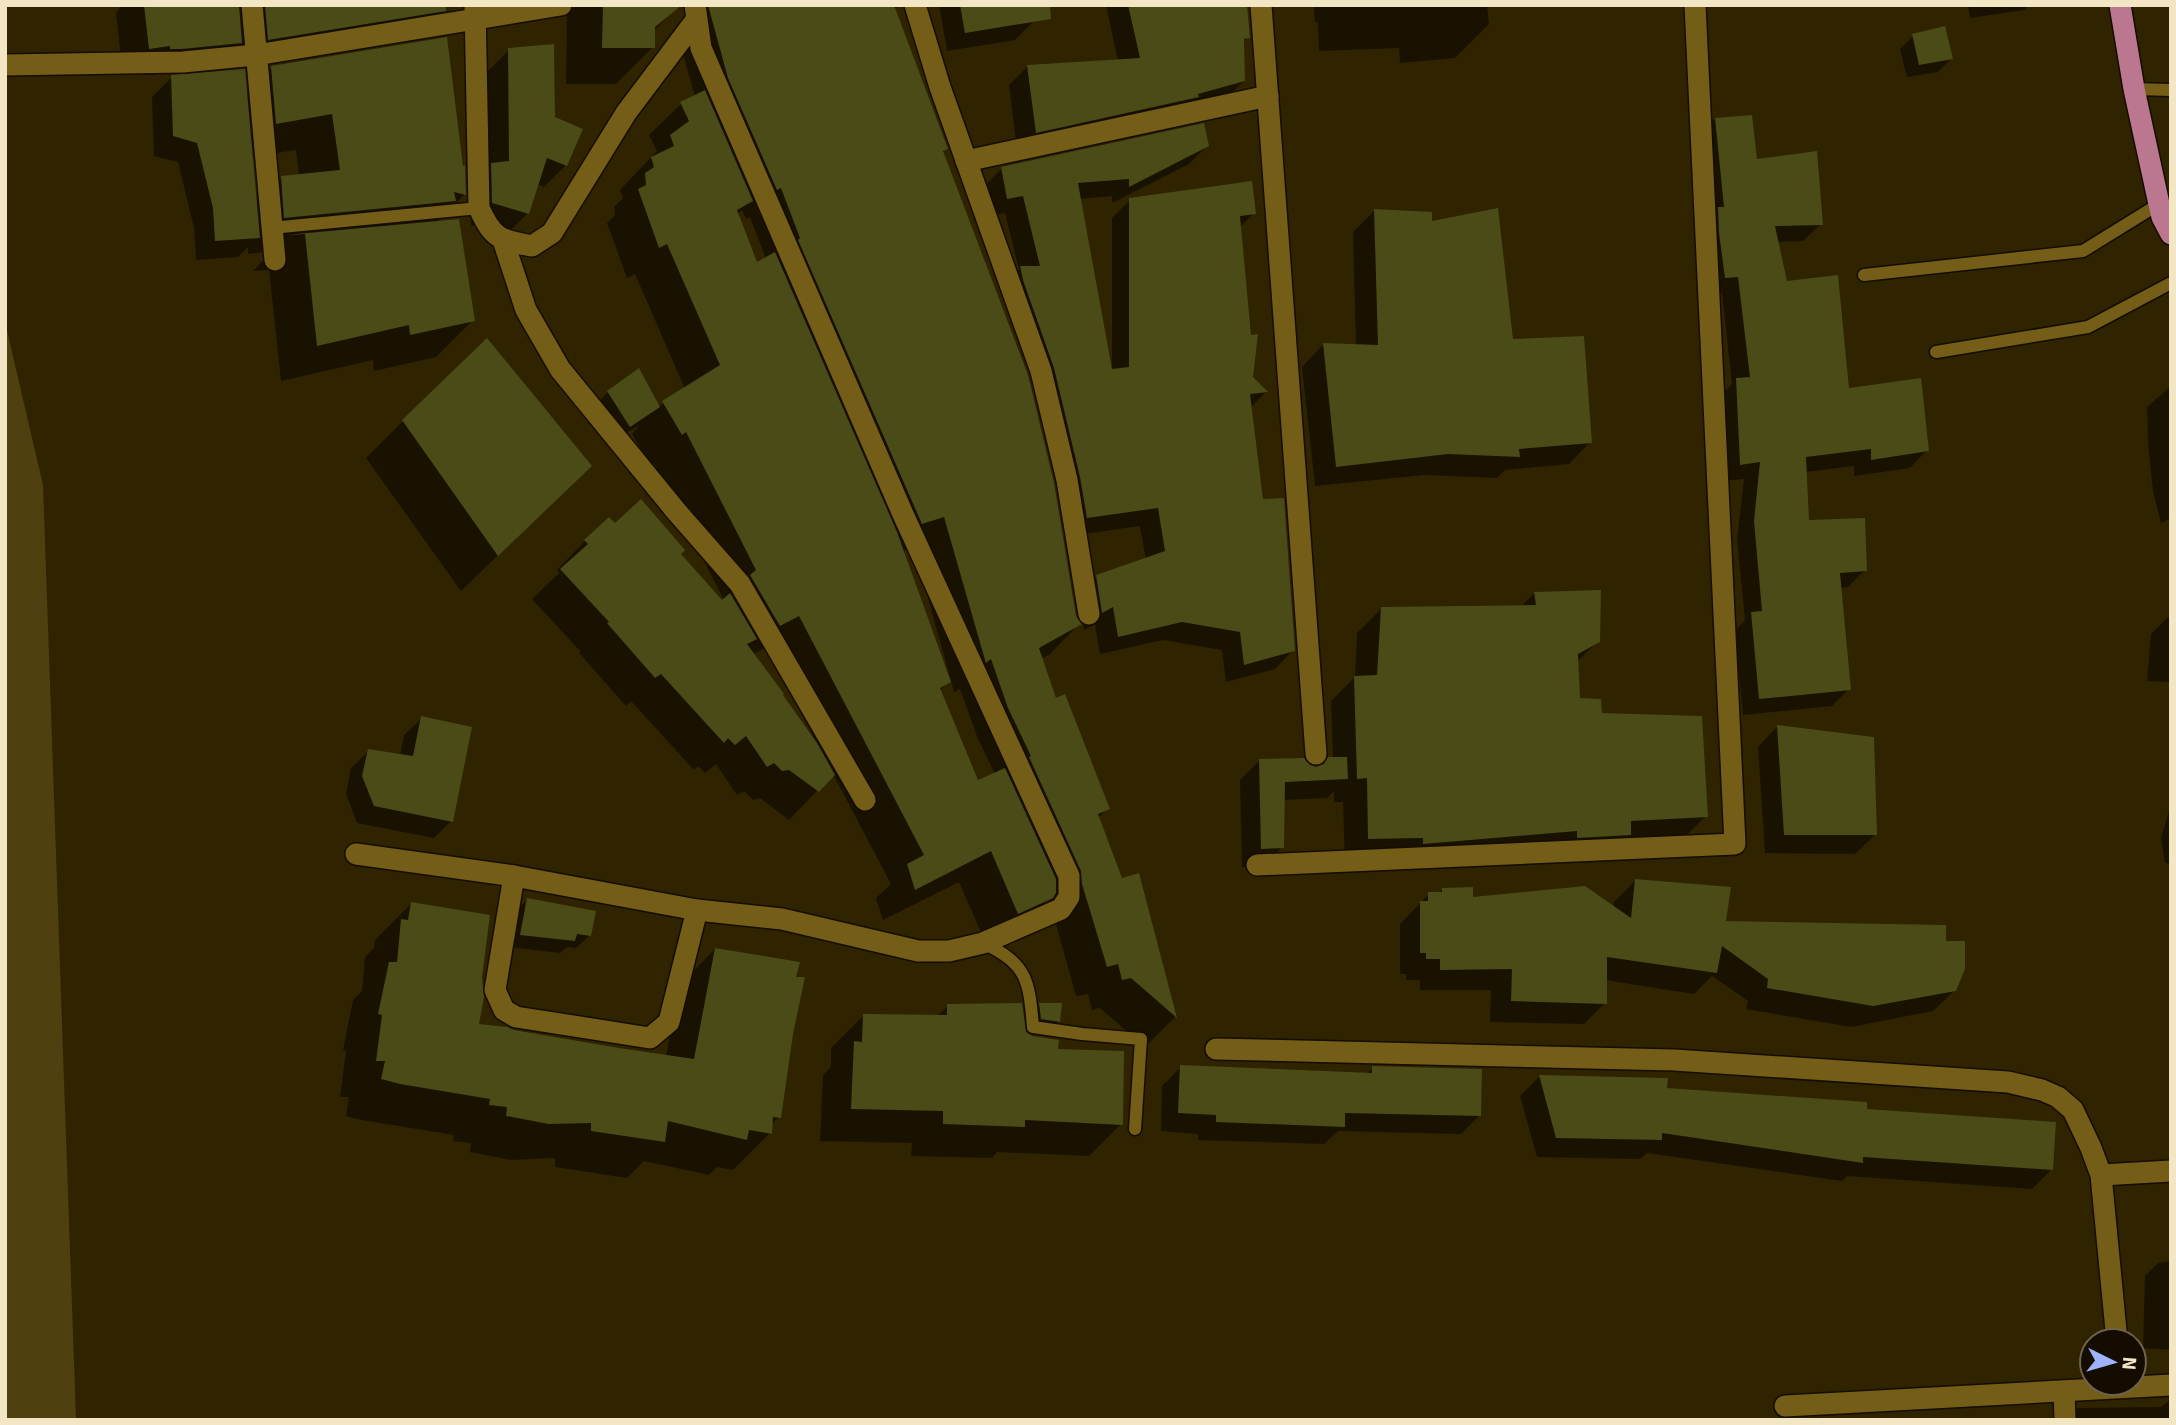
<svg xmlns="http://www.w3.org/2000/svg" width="2176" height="1425" font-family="Signika,sans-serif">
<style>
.water{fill:#4f4010}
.shadow{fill:#0007;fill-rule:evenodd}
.building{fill:#4a4b17}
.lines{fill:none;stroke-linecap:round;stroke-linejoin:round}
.lane-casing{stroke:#140d00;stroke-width:15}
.street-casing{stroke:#140d00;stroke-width:24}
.primary-casing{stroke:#140d00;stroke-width:24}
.lane{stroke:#745d16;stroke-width:12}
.street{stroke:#745d16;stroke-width:21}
.primary{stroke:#bb7790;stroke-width:21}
</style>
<rect width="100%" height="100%" fill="#2f2300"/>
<!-- water -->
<path class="water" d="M5,322L43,485L76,1420H5Z"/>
<!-- shadow -->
<g class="shadow">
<path d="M122,5H444V10L418,36L243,65L240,43L214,69L145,75V71L123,74L116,13Z"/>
<path d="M576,5H679L653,32V47L616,84H566L567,14Z"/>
<path d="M688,5H899L894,10L946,149L942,153L1074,617L1079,624L1049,655L1041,659L1055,701L1108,808L1098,818L1121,880L1138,876L1175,1017L1145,1047L1100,1008L1092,1010L1088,994L1076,996L1049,899L1019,929L986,944L959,882L883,920L876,898L891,884L833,774L789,820L760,798L753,800L744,791L737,795L716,764L705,773L698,766L694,770L631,701L626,706L579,653L581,652L532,599L559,573L557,570L585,541L679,555L727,606L654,463L650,465L632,434L640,425L616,439L595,405L608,392L638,370L658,407L685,389L635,274L627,278L607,223L615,215L614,207L623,198L620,190L657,151L649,135L681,104L695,97L681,47ZM742,210L746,219L750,217L766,259L756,264L737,215ZM914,547L954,692L960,689L978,739L995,774L978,782L939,691L949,681L902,551ZM767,647L815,740L813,741L753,654Z"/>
<path d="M939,5H1051L1032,8L1034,21L1015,40L947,51Z"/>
<path d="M1106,5H1245L1248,37L1242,43L1244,81L1225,100L1017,150L1009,85L1028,66L1118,61Z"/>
<path d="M1314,5H1487L1489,24L1455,58L1400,63L1399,48L1319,51L1318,22H1315Z"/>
<path d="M1968,5H2029L2024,10L1970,18Z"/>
<path d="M1913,36L1951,59L1938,72L1907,77L1900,49Z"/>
<path d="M509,50L553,119L566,165L544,187L537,184L528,213L506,235L471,225L470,186L488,169L487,72Z"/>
<path d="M272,68L463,167L464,195L436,223L473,320L436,357L374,371L373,360L281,381L269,270L253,271L272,251L248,254V247L238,257L196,260L194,228L178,162L154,156L152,97L172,77L245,94ZM296,150L299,176L281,178L255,204L251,157Z"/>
<path d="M1715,119L1821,224L1803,241L1777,242L1785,283L1848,390L1927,450L1910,468L1854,476V466L1805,472L1807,521L1865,570L1848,587L1840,588L1849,689L1832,706L1743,715L1735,631L1745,620L1737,540L1744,479L1723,481L1719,397L1732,384L1722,293L1708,294L1698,136Z"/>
<path d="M1207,146L1189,164L1112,203V196L1079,199L1110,367L1112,366V218L1130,200L1254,213L1239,228L1251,378L1266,392L1250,408L1261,500L1293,650L1275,669L1226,682L1222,650L1163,640L1100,654L1095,624L1084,630L1078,594L1097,576L1146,560L1140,526L1069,536L1036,387L1003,286L1019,269L1005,213L989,216L984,187L1002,168Z"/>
<path d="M1374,211L1431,223L1511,341L1590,442L1569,464L1505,470L1497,478L1425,475L1315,486L1302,367L1323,345L1356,346L1353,232Z"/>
<path d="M2171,386V518L2161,523L2153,491L2148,443L2147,407Z"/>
<path d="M403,421L553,502L461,591L366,458Z"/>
<path d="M1534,593L1598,641L1576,663L1578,700L1600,715L1706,816L1682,840L1345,863L1343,802H1334V791L1327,798L1283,800L1282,847L1263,867H1242L1240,780L1259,761L1321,767L1329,759H1333L1331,701L1355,677L1357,633L1381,609L1521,607Z"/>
<path d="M2168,617L2171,618V682L2147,681L2151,634Z"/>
<path d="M422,718L451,821L434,838L357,823L346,794L351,768L369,751L400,756L404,735Z"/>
<path d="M1777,727L1875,835L1855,854L1765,853L1758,747Z"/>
<path d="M2171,804V864L2165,863L2161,838Z"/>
<path d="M1636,880L1724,923L1944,943L1955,990L1933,1011L1851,1027L1746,1009L1748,1001L1712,976L1694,994L1605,980V1003L1584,1024L1490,1022L1491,990H1420V980H1406V974H1400V924L1429,894H1438L1443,889L1471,899L1614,908V902Z"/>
<path d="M527,900L589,936L576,948L567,947L560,953L508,947L514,913Z"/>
<path d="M411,904L476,1026L666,1056L679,986L715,949L794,979L792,1034L779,1117L770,1126V1133L733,1170L717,1167L709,1175L644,1161L627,1178L555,1167V1158L511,1160L470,1152L471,1143L453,1141L454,1135L362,1120L346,1116L349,1097H340L346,1051L343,1050L353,1000L362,991L365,957L374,948L375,940Z"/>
<path d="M1040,1005L1059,1021L1053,1027L1036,1025L1034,1011Z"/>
<path d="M948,1006L1024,1033L1056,1050L1121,1124L1089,1156L997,1152L992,1158L911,1156L912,1143L820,1141L823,1075L831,1067V1048L864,1015L937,1016Z"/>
<path d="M1181,1067L1366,1074L1373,1068L1479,1116L1461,1134L1338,1131L1324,1144L1198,1140V1134L1161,1131L1162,1086Z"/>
<path d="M1539,1077L1666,1080L1665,1089L1865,1111L2051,1170L2032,1189L1847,1176L1842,1181L1647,1153L1640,1159L1537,1157L1520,1096Z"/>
<path d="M2171,1261V1350L2143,1348L2145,1276L2158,1263Z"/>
<path d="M2171,1399V1420H2066L2078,1408L2161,1407Z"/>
</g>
<!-- building -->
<g class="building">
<path d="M144,5H239L242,43L182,49H170V46L149,49Z"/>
<path d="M265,5H446V11L268,40Z"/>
<path d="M603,5H682L655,27V48H602Z"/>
<path d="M708,5H894L948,149L943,151L1028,375L1054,483L1076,616L1082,624L1039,648L1056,698L1065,694L1110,809L1098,814L1122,878L1139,873L1177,1018L1131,978L1122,980L1118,964L1107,967L1082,884L1081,871L1029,757L1031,756L1008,708L991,659L986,663L985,660L944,517L922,524L798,240L800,238L781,188L777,190L728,78Z"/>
<path d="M960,5H1050L1051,19L965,33Z"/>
<path d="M1128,5H1247L1250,38L1244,39L1245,81L1198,94L1199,97L1036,133L1027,65L1140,58Z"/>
<path d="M1945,26L1953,59L1919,65L1912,34Z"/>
<path d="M447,37L463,166L465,165L466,195L454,192L456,201L284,218L281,176L340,170L332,114L276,124L271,66Z"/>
<path d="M554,44L555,117L583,129L567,166L547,158L529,214L492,203L491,163L509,161L508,48Z"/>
<path d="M245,69L260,238L215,241L213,208L197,143L173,136L171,75Z"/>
<path d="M705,90L753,201L737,210L757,262L775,252L897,532L951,682L940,688L978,780L1005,768L1056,879V893L1053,898L1018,914L991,851L915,890L907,864L924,855L799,616L780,626L750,575L756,570L686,432L682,435L662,401L720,365L667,244L659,248L638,189L646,185L645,173L654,167L651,157L674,146L670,135L689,121L680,102Z"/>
<path d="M1752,115L1757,159L1817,151L1823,225L1775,226L1787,281L1838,275L1849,388L1921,378L1929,451L1871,460V449L1806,457L1809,520L1865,518L1867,571L1840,573L1851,690L1759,699L1751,612L1762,611L1754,521L1760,462L1740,465L1736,378L1750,377L1738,277L1725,278L1719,233L1718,207H1724L1715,118Z"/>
<path d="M1204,123L1209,146L1129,187V179L1078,183L1112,369L1129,367V198L1252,181L1256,214L1240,216L1251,335L1258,334L1253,377L1268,392L1250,394L1263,499L1284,498L1295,651L1244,665L1240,632L1182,622L1118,637L1113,607L1102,613L1096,575L1165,551L1158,508L1087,518L1080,477L1054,368L1023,280L1020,266H1040L1023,196L1007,199L1001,167Z"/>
<path d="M1498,208L1513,339L1584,336L1592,443L1519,449L1520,457L1448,454L1336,467L1323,343L1378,345L1374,209L1432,212V221Z"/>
<path d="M459,219L475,321L410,335L409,325L317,346L305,234L286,235Z"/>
<path d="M487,338L592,466L498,556L402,420Z"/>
<path d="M639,368L660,407L630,427L607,391Z"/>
<path d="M641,499L685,550L681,554L722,600L730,593L757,639L747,644L784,694L783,695L817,743L835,775L819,792L789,770L782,771L774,763L767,767L746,736L735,745L728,738L724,743L661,674L655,678L607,623L609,622L560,569L588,544L584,540L609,517L615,523Z"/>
<path d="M1601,590L1600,642L1578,654L1580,698L1601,699L1602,713L1702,716L1708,817L1631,821V835L1577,838V831L1423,844V838L1368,839L1367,778L1357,779L1354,676L1377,675L1381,607L1536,605L1534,592Z"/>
<path d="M421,716L472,727L453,822L374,806L362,776L368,749L413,756Z"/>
<path d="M1777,725L1874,737L1877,835H1784Z"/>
<path d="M1328,757H1347L1348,779L1285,782L1284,848L1261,849L1259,759L1304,758L1310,765L1316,767L1324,764Z"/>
<path d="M1635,879L1731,887L1726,921L1946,925V941H1965V969L1956,991L1873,1006L1767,988L1768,979L1722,946L1717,973L1607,957V1004L1511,1001L1512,969L1440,970V959H1426V953H1420V901H1428V892H1442V888L1473,887V897L1585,886L1631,918Z"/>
<path d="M527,898L596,911L591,936L577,934L575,941L520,935Z"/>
<path d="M411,902L490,915L482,977L484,997L479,1024L507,1027L514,1030L619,1048L694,1059L715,948L800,962L796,977H805L793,1034L781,1118L773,1117L772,1134L749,1130L747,1140L668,1121L665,1142L591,1131V1123L549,1124L506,1116L507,1107L489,1105L490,1099L400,1084L381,1079L385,1061H376L382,1015L378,1014L389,962H397L401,919L408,920Z"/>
<path d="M1022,1003L1026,1032L1032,1036L1059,1040L1058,1049L1124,1051L1123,1125L1025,1120V1127L943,1124V1111L851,1109L854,1041L862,1042L863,1014L947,1015V1004Z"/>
<path d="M1039,1003H1062L1060,1022L1041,1019Z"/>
<path d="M1180,1065L1372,1073V1066L1482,1069L1481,1116L1345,1113V1127L1216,1122V1115L1178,1113Z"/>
<path d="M1539,1075L1668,1078L1667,1088L1867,1102V1109L2056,1122L2053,1170L1863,1157V1163L1662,1133V1140L1556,1138Z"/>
</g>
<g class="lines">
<!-- lane casing -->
<g class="lane-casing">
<g id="lane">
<path d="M2134,89L2171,90"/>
<path d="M271,228L479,208"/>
<path d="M1864,275L2083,251L2159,204"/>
<path d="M1936,352L2088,327L2171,283"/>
<path d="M983,943C1028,964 1029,981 1033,1027L1082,1034L1141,1039L1135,1129"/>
</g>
</g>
<!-- street casing -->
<g class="street-casing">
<g id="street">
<path d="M252,5L275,260"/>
<path d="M915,5L940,87L1041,371L1067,480L1089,614"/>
<path d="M1261,5L1316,754"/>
<path d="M475,6L479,208C493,239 500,240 532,246L552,233L626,113L696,20"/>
<path d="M5,65L183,62L256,55L561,5"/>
<path d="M966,161L1268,96"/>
<path d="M503,240L526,310L560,369L676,511L740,584L865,800"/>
<path d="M356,854L514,876L697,910L782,919L918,951H949L983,943L1061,909L1069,897V876L902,512L701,48L695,5"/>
<path d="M1257,865L1735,844L1695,5"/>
<path d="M514,876L495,990L504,1010L516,1017L650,1038L669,1022L697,910"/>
<path d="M1216,1049L1674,1060L2008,1082L2042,1090L2058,1097L2073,1110L2091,1148L2101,1175L2117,1341"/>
<path d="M2101,1175L2171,1171"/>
<path d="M2064,1391L2065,1420"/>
<path d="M1785,1406L2171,1385"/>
</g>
</g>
<!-- primary casing -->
<g class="primary-casing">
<path id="primary" d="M2120,5L2134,89L2159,204L2162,217L2171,234"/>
</g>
<!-- lane -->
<use href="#lane" class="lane"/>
<!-- street -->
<use href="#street" class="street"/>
<!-- primary -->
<use href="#primary" class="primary"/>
</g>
<!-- border -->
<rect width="2176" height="1425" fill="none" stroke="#f2e6c5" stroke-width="14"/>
<!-- north arrow -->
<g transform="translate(2113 1362) rotate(95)"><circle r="33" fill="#150c00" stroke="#6d634f" stroke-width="2"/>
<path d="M0-5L12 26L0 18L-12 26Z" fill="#9db4fd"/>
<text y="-10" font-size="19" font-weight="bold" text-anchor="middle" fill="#f2e6c5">N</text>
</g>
</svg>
